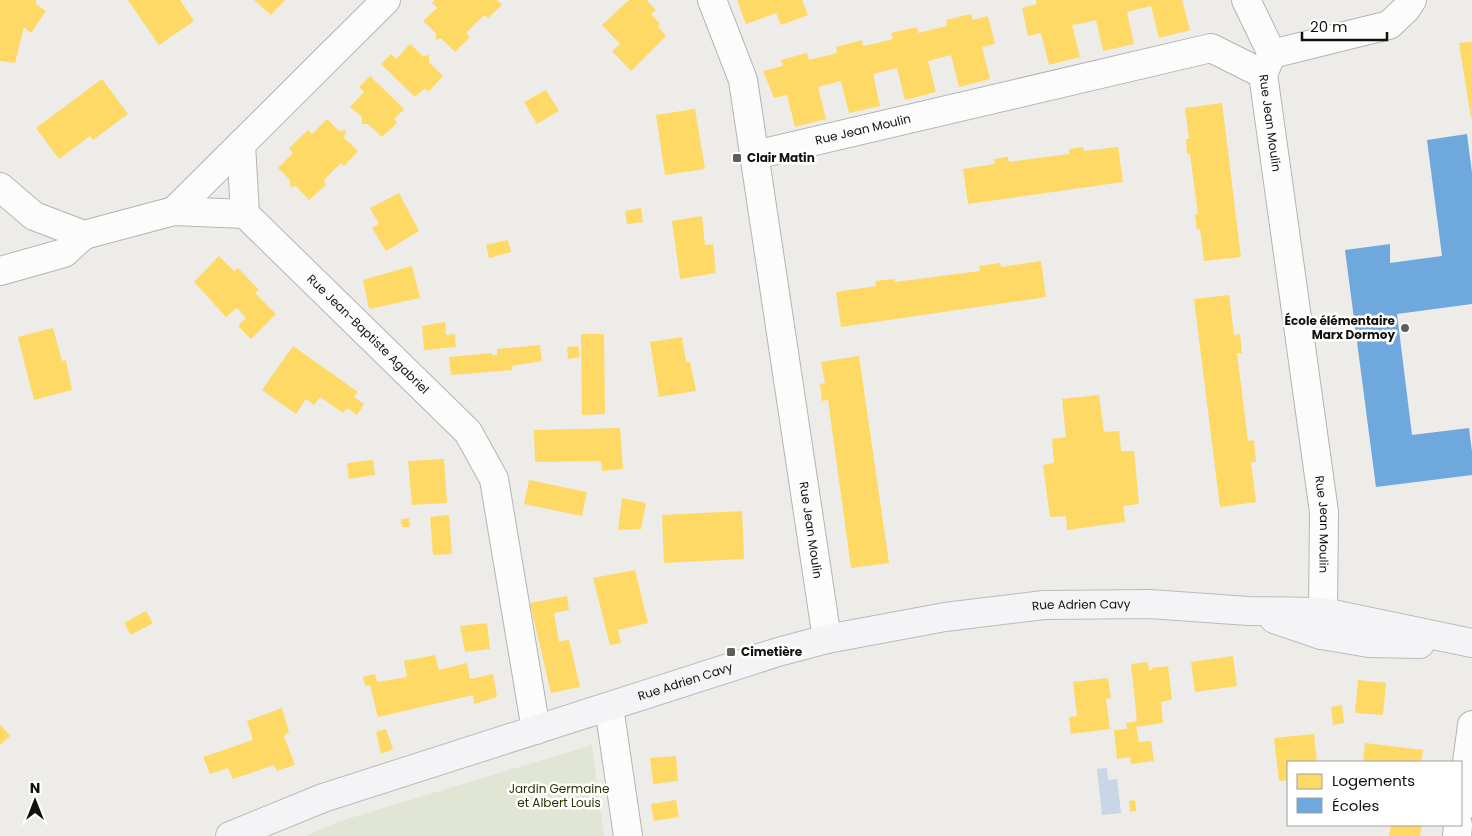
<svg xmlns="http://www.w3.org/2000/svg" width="1472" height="836" font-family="Poppins,sans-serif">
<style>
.green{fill:#e1e6d4}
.water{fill:#c8d6e8}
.homes{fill:#ffd966}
.schools{fill:#6fa8dc}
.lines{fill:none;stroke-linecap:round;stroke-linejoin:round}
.minor-casing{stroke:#b5b4b1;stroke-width:30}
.major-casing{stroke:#bababe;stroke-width:30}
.minor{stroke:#fcfcfc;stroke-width:28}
.major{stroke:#f4f4f6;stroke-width:28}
.poi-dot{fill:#5f5e5b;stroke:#fff;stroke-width:2}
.labels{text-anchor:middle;stroke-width:5;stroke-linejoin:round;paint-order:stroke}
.street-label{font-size:12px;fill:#12110f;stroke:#fff}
.poi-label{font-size:12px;font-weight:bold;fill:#12110f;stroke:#fff;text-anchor:start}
.park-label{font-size:12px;fill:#293500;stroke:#fff}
</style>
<rect width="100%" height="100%" fill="#edece8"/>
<!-- green -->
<path class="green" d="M592,745L604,836H306L337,822Z"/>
<!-- water -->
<path class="water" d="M1107,768L1108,780L1117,779L1121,813L1102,815L1097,769Z"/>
<!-- homes -->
<g class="homes">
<path d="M0,0H36V4L46,11L31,33L24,27L15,63L0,61Z"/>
<path d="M128,0H180L194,21L159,45Z"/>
<path d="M254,0H285L271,15Z"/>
<path d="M435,0H497L502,5L488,18L484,15L466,33L470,37L455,52L441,38L436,40V33L423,21L437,8L432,3Z"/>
<path d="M629,0H648L647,1L656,10L651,14L660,24L658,26L666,36L631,71L612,51L620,44L602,25Z"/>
<path d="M737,0H802L808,15L781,25L776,13L746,24Z"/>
<path d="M1036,0H1182L1190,30L1159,38L1151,6L1127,12L1134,44L1103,51L1096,20L1084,23L1072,25L1080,57L1049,65L1041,33L1028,36L1022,8L1037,4Z"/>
<path d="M971,14L973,20L988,16L995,44L982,47L990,79L959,87L951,55L928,61L936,92L905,100L897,68L873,74L880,106L849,113L841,81L818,87L826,119L795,127L787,95L774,98L763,71L783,66L781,60L807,53L809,60L837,53L836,47L862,40L863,46L878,43L893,39L891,33L917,27L918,33L947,26L946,20Z"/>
<path d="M1472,42V118H1471L1459,43Z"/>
<path d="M410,44L423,56L429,55V62L443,76L429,91L424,89L415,97L381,64L391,54L396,59Z"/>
<path d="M370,76L404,109L394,119L397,123L382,137L368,124H362V117L350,107L364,92L359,87Z"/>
<path d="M102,79L128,114L93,140L90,136L59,159L36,128Z"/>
<path d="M546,90L559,111L537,124L524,102Z"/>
<path d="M1222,103L1241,257L1204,261L1200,229L1197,230L1195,214H1198L1190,154H1187L1186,139H1189L1185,108Z"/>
<path d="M695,109L705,169L665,175L656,115Z"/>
<path d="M327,119L339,131L346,130L344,138L358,151L344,166L341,163L324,180L326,185L309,200L296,186L290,187V180L278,168L293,153L289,148L308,130L312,134Z"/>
<path d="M1083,147L1084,151L1118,147L1123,182L968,204L963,169L995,164L994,159L1008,157L1009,162L1069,154V149Z"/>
<path d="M399,193L419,231L386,251L372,228L379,224L370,208Z"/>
<path d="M641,208L643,222L627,224L625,211Z"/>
<path d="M702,216L705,245L713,244L716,273L680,279L672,221Z"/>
<path d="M508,240L511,252L489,258L486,245Z"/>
<path d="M219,256L234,271L238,268L259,290L255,293L276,314L251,339L238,326L246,318L237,308L226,317L194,282Z"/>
<path d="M1041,261L1046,297L841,327L836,292L876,286L875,281L895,279V282L980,271L979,266L1000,263L1001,267Z"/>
<path d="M412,266L420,298L369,309L363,280Z"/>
<path d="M1229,295L1234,335L1240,334L1242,353H1237L1248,441L1254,440L1256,462H1251L1256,502L1220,507L1194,299Z"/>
<path d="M445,322L446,335L455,334L456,347L424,350L422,326Z"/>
<path d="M53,328L62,361L66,360L72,390L34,400L18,337Z"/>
<path d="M581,334H604L605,414L582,415Z"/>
<path d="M682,337L686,362H690L696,391L659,397L650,342Z"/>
<path d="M540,345L542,361L512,366V370L451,375L449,357L492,353V355H497V349Z"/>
<path d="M293,346L358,392L354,397L364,404L357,415L347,408L343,413L320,397L314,405L306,399L296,414L262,390Z"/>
<path d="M578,346L580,357L568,359L567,347Z"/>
<path d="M859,356L889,563L851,568L828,400L822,401L820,384L825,383L821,362Z"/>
<path d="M1099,395L1104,432L1119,431L1121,451H1134L1139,504L1123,506L1125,522L1067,530L1066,516L1050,517L1043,465L1054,463L1052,439L1066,437L1062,399Z"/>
<path d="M620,428L623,469L602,471L601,461L535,462L534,430Z"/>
<path d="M444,459L447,503L412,505L408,461Z"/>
<path d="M373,460L375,475L349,479L347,463Z"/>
<path d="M529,480L587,492L582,516L524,504Z"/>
<path d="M622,498L646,503L641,529L618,530Z"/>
<path d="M742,511L744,559L664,563L662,515Z"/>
<path d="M449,515L452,554L433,555L430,517Z"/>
<path d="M409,518L410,527H402L401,519Z"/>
<path d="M635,570L648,623L618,630L621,643L610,645L593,578Z"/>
<path d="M567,596L569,610L554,613L559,642L569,639L580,687L551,693L530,603Z"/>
<path d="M146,611L153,623L131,635L124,623Z"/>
<path d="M487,623L490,649L465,652L460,626Z"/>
<path d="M435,655L439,670L467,663L470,679L493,674L497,697L474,704L473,695L378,717L370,685L365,686L363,677L375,674L377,682L407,677L404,661Z"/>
<path d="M1233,656L1237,686L1195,692L1191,662Z"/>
<path d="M1148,662L1149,670H1152V668L1168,666L1172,700L1161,702L1163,723L1136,727L1139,742L1151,741L1154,761L1131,764L1130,757L1117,759L1114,730L1127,729L1126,723L1137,721L1131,664Z"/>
<path d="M1108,678L1111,698L1106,699L1110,729L1071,734L1069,717L1077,716L1073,682Z"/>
<path d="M1358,680L1386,683L1383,715L1355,713Z"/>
<path d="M1342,705L1344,723L1333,725L1331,707Z"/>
<path d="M282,708L289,732L284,736L295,765L277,771L274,765L233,779L228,768L210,774L203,757L253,740L247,721Z"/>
<path d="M0,724L10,736L0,745Z"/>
<path d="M386,729L393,749L381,754L376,732Z"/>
<path d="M1314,734L1317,762H1288V780L1279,781L1274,738Z"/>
<path d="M1365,743L1423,750L1421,762H1363Z"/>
<path d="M676,756L678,781L653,784L650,758Z"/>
<path d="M676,800L679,817L654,821L651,804Z"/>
<path d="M1135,800L1136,811L1130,812L1129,801Z"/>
<path d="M1391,825H1422L1420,836H1389Z"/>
</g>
<!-- schools -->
<path class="schools" d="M1467,134L1472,173V304L1397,314L1412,435L1469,428L1472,452V475L1376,487L1345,250L1390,244V263L1442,256L1427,140Z"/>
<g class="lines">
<!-- minor casing -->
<g class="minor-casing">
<g id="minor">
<path id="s1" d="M712,0L743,80L827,639"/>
<path d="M1246,0L1272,54"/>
<path d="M1263,74L1272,54L1389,25L1406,9L1412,0"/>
<path id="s2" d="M241,144L245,214L468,432L494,479L536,730"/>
<path id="s3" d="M755,155L1211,48L1263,74L1324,512L1323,612L1321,635"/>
<path d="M0,187L34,216L84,235L174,211L245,214"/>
<path d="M174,211L386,0"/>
<path d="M0,271L64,253L84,235"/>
<path d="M609,707L628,836"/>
<path d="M1461,808L1472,725"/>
<path d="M1457,836L1458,825"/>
</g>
</g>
<!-- major casing -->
<g class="major-casing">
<g id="major">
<path d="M1274,619L1321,635L1369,643L1420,644"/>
<path id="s4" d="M230,836L323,798L778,652L827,639L945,617L1044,605L1150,604L1248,611L1323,612L1472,643"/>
</g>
</g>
<!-- minor -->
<use href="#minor" class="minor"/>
<!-- major -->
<use href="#major" class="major"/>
</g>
<!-- markers -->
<g class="poi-dot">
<rect x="732" y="153" width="10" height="10" rx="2.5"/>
<circle cx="1405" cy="328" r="5"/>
<rect x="726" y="647" width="10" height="10" rx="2.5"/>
</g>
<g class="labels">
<!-- street labels -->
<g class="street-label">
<text dy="4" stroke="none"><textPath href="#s3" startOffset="576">Rue Jean Moulin</textPath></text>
<text dy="4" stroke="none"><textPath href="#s3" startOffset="111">Rue Jean Moulin</textPath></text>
<text dy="4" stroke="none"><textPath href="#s2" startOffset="242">Rue Jean-Baptiste Agabriel</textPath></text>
<text dy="4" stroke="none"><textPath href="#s3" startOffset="981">Rue Jean Moulin</textPath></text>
<text dy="4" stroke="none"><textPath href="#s1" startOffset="541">Rue Jean Moulin</textPath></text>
<text dy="4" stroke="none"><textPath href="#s4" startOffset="886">Rue Adrien Cavy</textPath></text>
<text dy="4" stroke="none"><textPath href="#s4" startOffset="481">Rue Adrien Cavy</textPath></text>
</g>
<!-- poi labels -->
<g class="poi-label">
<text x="747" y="162">Clair Matin</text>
<text x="1395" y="325" text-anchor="end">École élémentaire<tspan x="1395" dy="14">Marx Dormoy</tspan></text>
<text x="741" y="656">Cimetière</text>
</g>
<!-- park labels -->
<g class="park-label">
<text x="559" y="793">Jardin Germaine<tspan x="559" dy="14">et Albert Louis</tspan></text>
</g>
</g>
<!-- legend -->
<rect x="1287" y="761" width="175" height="65" fill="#ffffff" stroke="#a0a09f"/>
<rect x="1297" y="774" width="25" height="15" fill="#ffd966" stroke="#a0a09f"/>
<text x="1332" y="786" font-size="15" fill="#12110f">Logements</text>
<rect x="1297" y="798" width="25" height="15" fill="#6fa8dc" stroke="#a0a09f"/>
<text x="1332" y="811" font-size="15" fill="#12110f">Écoles</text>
<!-- north arrow -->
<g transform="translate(35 801)" stroke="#ffffff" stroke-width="4" paint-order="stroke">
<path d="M0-4L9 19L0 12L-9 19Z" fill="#12110f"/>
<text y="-8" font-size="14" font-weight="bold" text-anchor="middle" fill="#12110f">N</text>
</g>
<!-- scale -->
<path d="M1302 32v8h85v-8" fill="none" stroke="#12110f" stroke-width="2.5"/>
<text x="1310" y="32" font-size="15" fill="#12110f" stroke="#ffffff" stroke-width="4" paint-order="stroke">20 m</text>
</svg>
